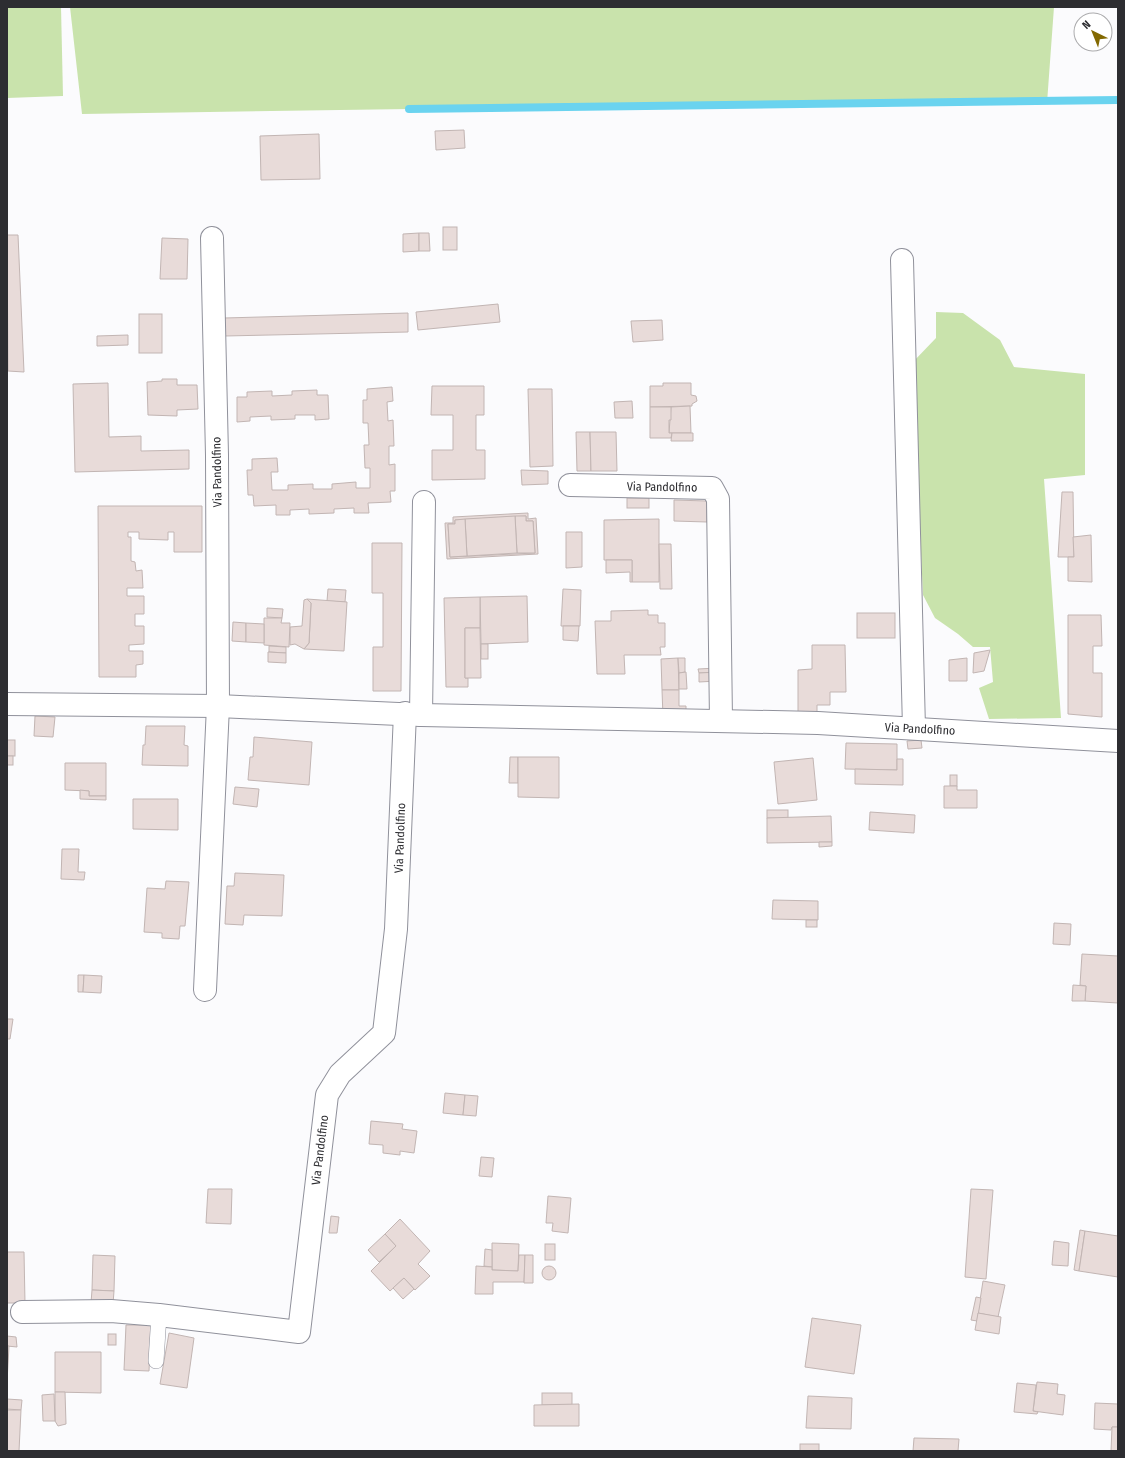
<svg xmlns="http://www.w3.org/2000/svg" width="1125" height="1458" font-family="'Fira Sans Condensed',sans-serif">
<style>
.green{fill:#c9e3ac}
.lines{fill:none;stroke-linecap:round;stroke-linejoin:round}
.stream{stroke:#6ad3ef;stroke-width:8}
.building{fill:#e8dbd9;stroke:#c2b5b3;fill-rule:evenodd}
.service-casing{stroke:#90919b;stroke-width:16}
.minor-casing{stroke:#90919b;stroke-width:24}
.service{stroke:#fff;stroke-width:15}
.minor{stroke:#fff;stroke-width:22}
.labels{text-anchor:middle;stroke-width:4;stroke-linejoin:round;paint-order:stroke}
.street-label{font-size:12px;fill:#2d2d31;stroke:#fff}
</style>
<rect width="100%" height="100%" fill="#fbfbfd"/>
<!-- green -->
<g class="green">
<path d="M7,7H61L63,96L7,98Z"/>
<path d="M70,7H1054L1047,103L409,109L82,114Z"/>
<path d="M936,312L963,313L1000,340L1014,367L1085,374V475L1044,479L1061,718L989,719L979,688L993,682L990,647H973L958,634L935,618L923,595L912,363L936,338Z"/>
</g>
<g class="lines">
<!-- stream -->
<path class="stream" d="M409,109L1118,100"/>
</g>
<!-- building -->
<g class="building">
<path d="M464,130L465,148L436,150L435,131Z"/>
<path d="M319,134L320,179L261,180L260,136Z"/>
<rect x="443" y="227" width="14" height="23"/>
<path d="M419,233V251L403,252V234Z"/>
<path d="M419,233H429L430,251H419Z"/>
<path d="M7,235H18L24,372L8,371Z"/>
<path d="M162,238L188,239L187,279H160Z"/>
<path d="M498,304L500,322L418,330L416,312Z"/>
<path d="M408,313V332L225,336L224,318Z"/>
<rect x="139" y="314" width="23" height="39"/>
<path d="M662,320L663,340L633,342L631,321Z"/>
<path d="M128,335V345L97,346V336Z"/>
<path d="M162,379H177V385H197L198,409L177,410V416L148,415L147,382L162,381Z"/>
<path d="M108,383L109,437L141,436V451L189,450V469L75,472L73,384Z"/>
<path d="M663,383H691V395L696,396L697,401L692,404V406L650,407V386H663Z"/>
<path d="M432,386H484V415H476V450H485V479L432,480V450H453V415H431Z"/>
<path d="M392,387L393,401L387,402L388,421L393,420L394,446H389V465L395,464V491H390L391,502L368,503L369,513H354V508L334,509V513L309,514V509L290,510V515H276V505L254,506L253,495H248L247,470H252V459L277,458L278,472H271L272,490H288V485L313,484V489H332V484L356,482V488H370V468H365L364,445H369L368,423H363V400H367V389Z"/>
<path d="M528,389H552L553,466L530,467Z"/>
<path d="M317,390V395H328L329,419L315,420V415H295V419L271,420V416L250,417V421L237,422V397H247V392L272,391V396L292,395V391Z"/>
<path d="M632,401L633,418H615L614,402Z"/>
<path d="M690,406L691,433H669L671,407Z"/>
<path d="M650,407H671V420H669V433H672L671,438H650Z"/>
<path d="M576,432H590L591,471H577Z"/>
<path d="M590,432H616L617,471H591Z"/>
<path d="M672,433H693V441H671Z"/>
<path d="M521,470L548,471V484L522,485Z"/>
<path d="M1062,492H1073L1074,557H1058Z"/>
<rect x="627" y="498" width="22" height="10"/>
<path d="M674,500L707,501V522L674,521Z"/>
<path d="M98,506H202V552H174V532H168V540L139,539V532H128V537H131V561L135,562L136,571L142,570L143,588H127V596H144V614H135V626H144V644L129,645V651H143V664L136,665V677H99Z"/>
<path d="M528,513V519L536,518L538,554L447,559L445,523H453V517ZM526,516V521H533L535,553L450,557L448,524H455V520Z"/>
<path d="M515,516H526V521H533L535,553H517Z"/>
<path d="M515,516L517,553L467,556L465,519Z"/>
<path d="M465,519L467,556L450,557L448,524H455V520Z"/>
<path d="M659,519V582H632V560H604V520Z"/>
<path d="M566,532H582V567L566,568Z"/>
<path d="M1091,535L1092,582L1068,581V557H1074L1073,537Z"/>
<path d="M372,543H402L401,691H373V647H383V593H372Z"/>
<path d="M659,544H671L672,589H660Z"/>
<path d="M606,560H632V582H630V572L606,573Z"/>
<path d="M328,589L346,590L345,602L327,601Z"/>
<path d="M563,589L581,590L580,626H561Z"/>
<path d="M527,596L528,642L481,644L480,597Z"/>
<path d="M480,597V628H465V678H468V687H446L444,598Z"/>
<path d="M307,599L347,602L344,651L304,649L309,643L311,603Z"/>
<path d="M307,599L311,603L309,643L304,649L295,644L290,645V627L302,626L304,600Z"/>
<path d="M267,608L283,609L282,618L267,617Z"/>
<path d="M648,610V615H658V623H665V647H660L661,655H624L625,674H597L595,621H611V611Z"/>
<rect x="857" y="613" width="38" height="25"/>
<path d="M1068,615H1101L1102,646H1093V673H1102V717L1068,714Z"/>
<path d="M264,618H282L281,623H290L289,647L264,645Z"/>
<path d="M233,622L246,623V642L232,641Z"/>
<path d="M246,623L264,624V643L246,642Z"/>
<path d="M563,626H579L578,641L563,640Z"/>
<path d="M465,628H480L481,678H465Z"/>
<rect x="481" y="644" width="7" height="15"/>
<path d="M812,645H845L846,692H830V705H817V717H798V670L812,669Z"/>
<path d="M269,646L286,647V653L269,652Z"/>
<path d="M990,650L984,671L973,673L974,653Z"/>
<path d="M268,652L286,653V663L268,662Z"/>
<path d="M678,658L679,690H662L661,659Z"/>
<path d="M678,658H685V672L679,673Z"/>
<path d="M967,658V681H949V660Z"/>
<path d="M717,668V672L699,673L698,669Z"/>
<path d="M686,672L687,689H679V673Z"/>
<path d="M717,672V681L699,682V673Z"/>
<path d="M662,690H679V706H686V716L663,717Z"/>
<path d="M35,716L55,717L53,737L34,736Z"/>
<path d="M146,726H185L184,745L188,746V766L142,765L143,745H145Z"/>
<path d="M254,737L312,742L309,785L248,780L250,757H253Z"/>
<rect x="7" y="740" width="8" height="16"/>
<path d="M921,740L922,748L908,749L907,741Z"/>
<path d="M846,743L897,744V770L845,769Z"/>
<rect x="7" y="756" width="6" height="9"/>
<path d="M510,757H518V783H509Z"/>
<path d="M518,757H559V798L518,797Z"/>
<path d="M813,758L817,800L778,804L774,762Z"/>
<path d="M897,759H903V785L855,784V769L897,770Z"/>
<path d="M65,763H106V796H89V791L65,790Z"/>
<rect x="950" y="775" width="7" height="11"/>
<path d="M944,786H957V790H977V808H944Z"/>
<path d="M235,787L259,789L257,807L233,804Z"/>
<path d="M80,790L89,791V796H106V800L80,799Z"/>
<path d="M133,799H178V830L133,829Z"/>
<rect x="767" y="810" width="21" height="8"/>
<path d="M870,812L915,815L914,833L869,830Z"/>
<path d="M831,816L832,842L767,843V818Z"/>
<path d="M819,842H832V846L819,847Z"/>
<path d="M62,849H79L78,872H85L84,880L61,879Z"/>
<path d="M235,873L284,875L282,916L244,915L243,925L225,924L227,886H234Z"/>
<path d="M166,881L189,882L185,926H180L179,939L162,938V933L144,932L147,888L165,889Z"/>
<path d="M773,900L818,901V920L772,919Z"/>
<rect x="806" y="920" width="11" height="7"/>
<path d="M1054,923L1071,924L1070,945L1053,944Z"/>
<path d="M1082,954L1118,956V1003L1085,1001L1086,986L1080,985Z"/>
<path d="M78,975H84L83,992H78Z"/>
<path d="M84,975L102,976L101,993L83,992Z"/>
<path d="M1073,985L1086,986L1085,1001H1072Z"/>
<path d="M7,1019H13L10,1039H7Z"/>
<path d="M445,1093L465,1095L463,1115L443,1113Z"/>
<path d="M465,1095L478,1096L476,1116L463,1115Z"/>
<path d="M371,1121L403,1124L402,1129L417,1131L414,1153L400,1151V1155L383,1153V1145L369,1144Z"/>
<path d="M481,1157L494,1158L492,1177L479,1176Z"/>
<path d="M208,1189H232L231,1224L206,1223Z"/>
<path d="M971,1189L993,1190L986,1279L965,1277Z"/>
<path d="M548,1196L571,1198L568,1233L552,1231L553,1223H546Z"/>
<path d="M331,1216L339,1217L337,1233H329Z"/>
<path d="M400,1219L430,1251L418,1264L430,1276L415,1290L404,1278L390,1291L371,1271L396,1246L385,1234Z"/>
<path d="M1080,1230L1085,1231L1079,1271L1074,1270Z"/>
<path d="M1085,1231L1118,1236V1277L1079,1271Z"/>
<path d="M385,1234L396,1246L379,1262L368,1250Z"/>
<path d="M1054,1241L1069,1243L1068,1266L1052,1265Z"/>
<path d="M492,1243L519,1244L518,1271L492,1270Z"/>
<rect x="545" y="1244" width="10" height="16"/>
<path d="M485,1249L492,1250V1267L484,1266Z"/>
<path d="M7,1252H24L25,1303H7Z"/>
<path d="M93,1255L115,1256L114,1291L92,1290Z"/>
<path d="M519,1255H525L524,1282H493V1294H475L476,1266L492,1267V1270L518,1271Z"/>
<path d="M525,1255H533V1283H524Z"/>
<circle cx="549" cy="1273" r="7"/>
<path d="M404,1278L414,1289L403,1299L393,1288Z"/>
<path d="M983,1281L1005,1285L998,1317L978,1313Z"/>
<path d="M92,1290L114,1291L113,1304L91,1303Z"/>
<path d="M976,1297L981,1298L977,1321L971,1320Z"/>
<path d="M978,1313L1001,1317L999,1334L975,1330Z"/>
<path d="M812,1318L861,1325L854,1374L805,1367Z"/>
<path d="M126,1325H151L149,1371L124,1370Z"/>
<path d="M169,1333L194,1338L187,1388L160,1384Z"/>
<rect x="108" y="1334" width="8" height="11"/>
<path d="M7,1336L16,1337L17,1347L7,1346Z"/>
<path d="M7,1346H9L7,1382Z"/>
<path d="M55,1352H101V1393L55,1392Z"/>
<path d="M1037,1382L1058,1384L1057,1394L1065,1395L1063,1415L1033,1411Z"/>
<path d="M1017,1383L1036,1385L1033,1411L1038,1412L1037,1414L1014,1412Z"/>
<path d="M55,1392H65L66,1424L58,1426L55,1421Z"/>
<rect x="542" y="1393" width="30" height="12"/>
<path d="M54,1394L55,1421H43L42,1395Z"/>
<path d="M808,1396L852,1398L851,1429L806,1428Z"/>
<path d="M7,1399L22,1400L21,1410L7,1409Z"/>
<path d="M1095,1403L1118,1404V1427H1112L1111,1430L1094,1429Z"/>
<path d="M579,1404V1426H534V1405Z"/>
<path d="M7,1410H21L19,1451H7Z"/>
<path d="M1112,1427H1118V1451H1111Z"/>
<path d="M914,1438L959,1439L958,1451H913Z"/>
<rect x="800" y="1444" width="19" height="7"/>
</g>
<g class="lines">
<!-- service casing -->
<g class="service-casing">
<path id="service" d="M156,1361L159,1315"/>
</g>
<!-- minor casing -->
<g class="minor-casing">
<g id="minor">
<path d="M902,260L914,728"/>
<path d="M570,485L712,488L718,499L721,720"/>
<path d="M7,704L218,706L421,715L818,723L1118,741"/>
<path d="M421,715L424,502"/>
<path d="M205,990L218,706L217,455L212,238"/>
<path d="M22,1312L111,1311L159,1315L299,1332L327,1095L340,1074L384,1033L396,929L405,713"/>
</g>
</g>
<!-- service -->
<use href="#service" class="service"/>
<!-- minor -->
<use href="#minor" class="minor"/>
</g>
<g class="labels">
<!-- street labels -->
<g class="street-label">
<text transform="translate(217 472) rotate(-91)" y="4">Via Pandolfino</text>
<text transform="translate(662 487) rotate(1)" y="4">Via Pandolfino</text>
<text transform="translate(920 729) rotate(3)" y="4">Via Pandolfino</text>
<text transform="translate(400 838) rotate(-88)" y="4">Via Pandolfino</text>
<text transform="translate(320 1150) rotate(-83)" y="4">Via Pandolfino</text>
</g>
</g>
<!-- border -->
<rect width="1125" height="1458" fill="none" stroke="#2d2d31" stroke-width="16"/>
<!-- north arrow -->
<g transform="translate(1093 32) rotate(317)"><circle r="19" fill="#ffffff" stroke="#ababad"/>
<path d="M0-3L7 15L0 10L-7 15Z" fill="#836901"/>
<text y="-6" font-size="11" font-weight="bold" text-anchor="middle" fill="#2d2d31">N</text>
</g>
</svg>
